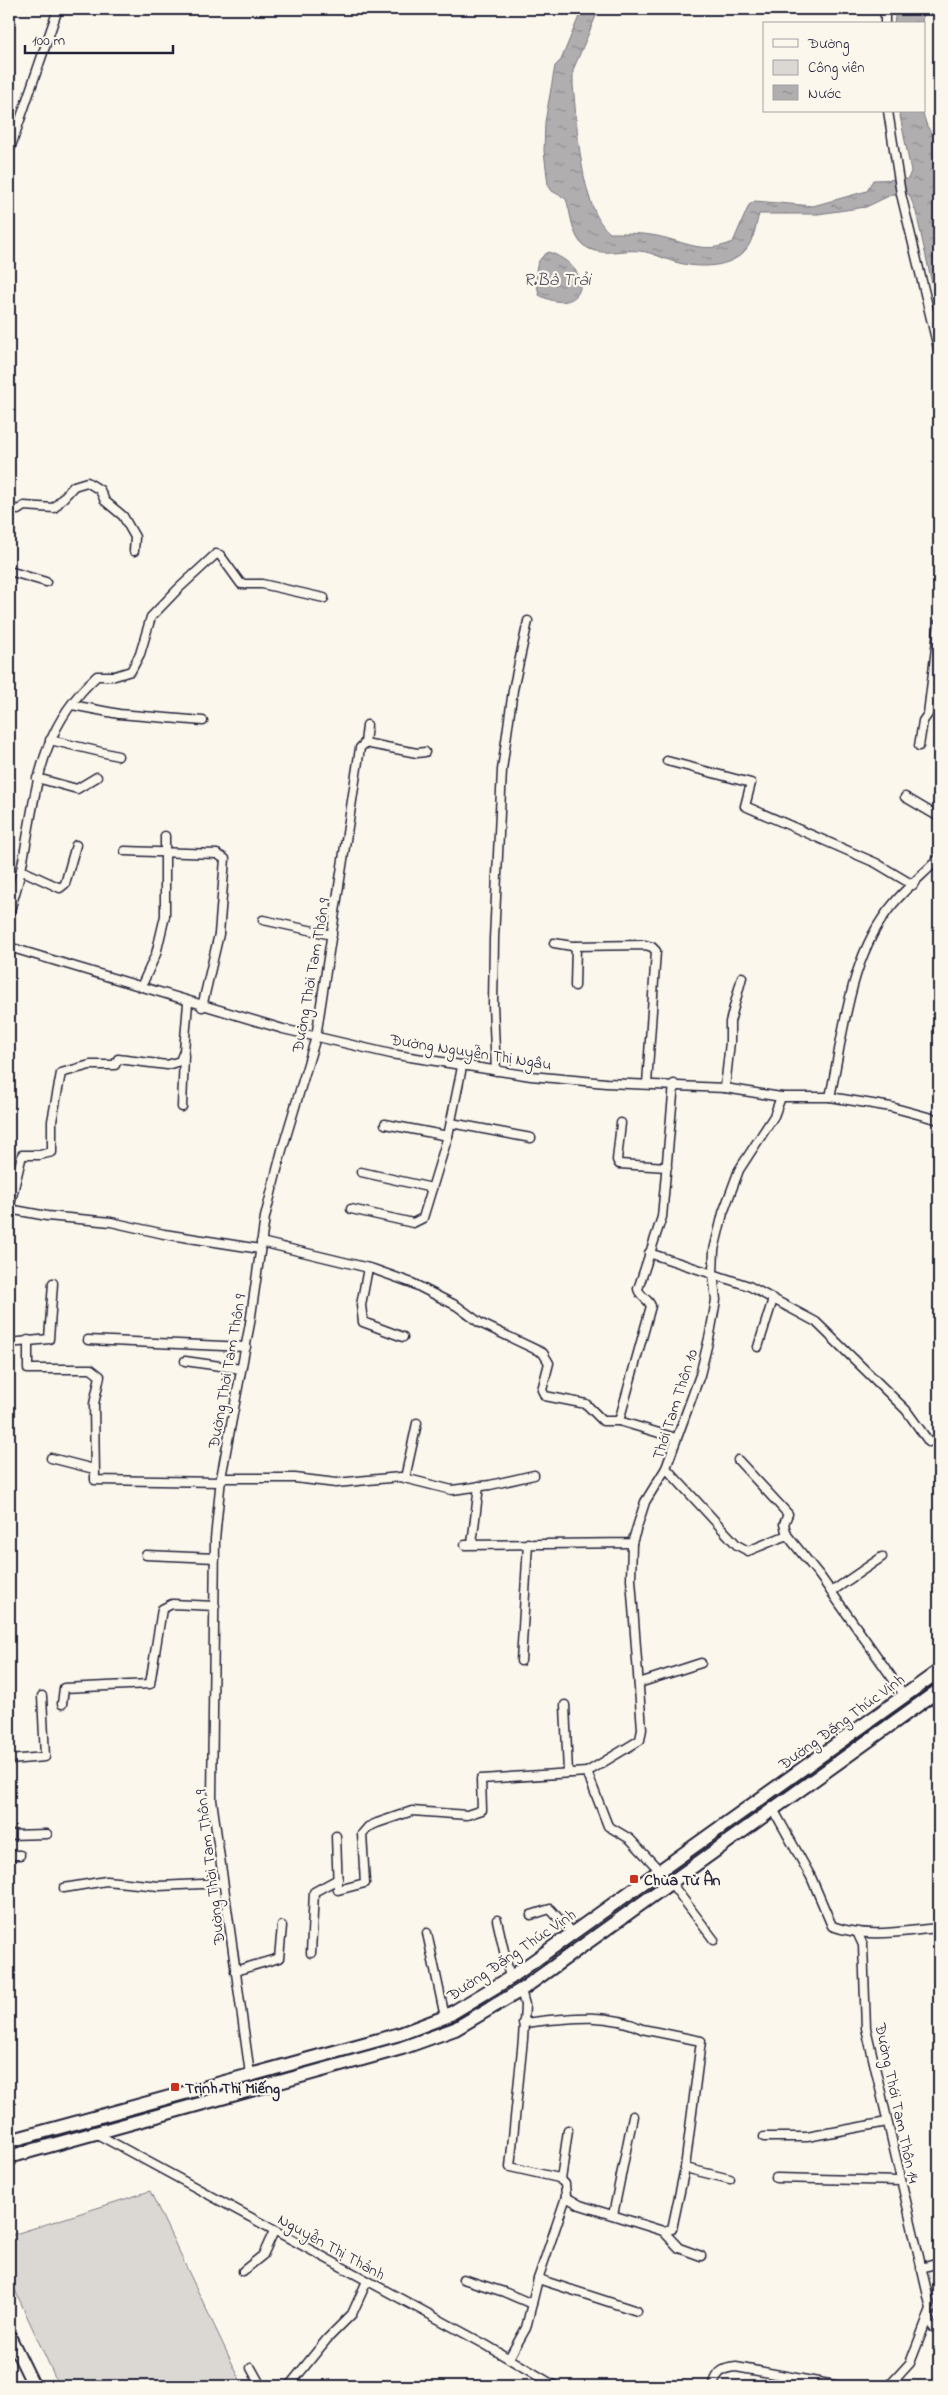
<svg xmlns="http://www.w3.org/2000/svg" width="948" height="2395" font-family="'Indie Flower',sans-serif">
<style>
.green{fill:#dbd8d3;stroke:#7e7d87}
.water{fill:url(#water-ripples);stroke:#787681}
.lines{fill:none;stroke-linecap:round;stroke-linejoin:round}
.street-casing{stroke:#22223b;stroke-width:11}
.secondary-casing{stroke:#22223b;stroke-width:15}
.primary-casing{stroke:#22223b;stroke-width:16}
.street{stroke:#fbf7ec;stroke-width:8}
.secondary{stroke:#fbf7ec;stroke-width:11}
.primary{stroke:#fbf7ec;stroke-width:12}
.poi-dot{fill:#c8321e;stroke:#fbf7ec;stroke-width:2}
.labels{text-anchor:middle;stroke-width:4.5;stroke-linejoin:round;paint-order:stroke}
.street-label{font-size:16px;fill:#22223b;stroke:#fbf7ec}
.poi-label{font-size:16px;font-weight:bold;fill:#22223b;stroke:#fbf7ec;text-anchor:start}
.water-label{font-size:18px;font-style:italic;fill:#545364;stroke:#fbf7ec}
</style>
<defs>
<pattern id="water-ripples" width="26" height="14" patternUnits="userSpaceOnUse" patternTransform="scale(1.25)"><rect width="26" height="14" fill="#b1aeb0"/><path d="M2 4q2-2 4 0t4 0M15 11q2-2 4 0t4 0" fill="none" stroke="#908d90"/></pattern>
</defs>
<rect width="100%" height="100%" fill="#fbf7ec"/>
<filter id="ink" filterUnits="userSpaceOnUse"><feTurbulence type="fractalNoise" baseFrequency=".02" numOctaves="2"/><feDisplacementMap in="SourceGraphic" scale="10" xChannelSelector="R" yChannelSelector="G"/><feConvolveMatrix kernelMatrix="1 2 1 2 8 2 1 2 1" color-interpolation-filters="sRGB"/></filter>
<g filter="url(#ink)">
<!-- green -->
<path class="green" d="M150,2191L243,2386H59L9,2277V2236Z"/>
<!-- water -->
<g class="water">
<path d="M582,9H599L573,70V85C577,121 580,210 610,233C626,233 641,233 657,236C686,242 703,255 733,242L749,205L755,201L813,206L867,191L873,180L908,179L911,171L899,111H922L927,126L939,145V315L916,212L909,194H893L866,207L818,214H759C756,224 755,234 750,243C738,268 702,269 679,263C665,260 653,252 639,251C619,249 600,258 583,245C572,236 571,213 566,199L552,191L548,185L544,151L545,122L555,66L561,60Z"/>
<path d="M896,9H923L922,24H894Z"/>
<path d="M549,252C600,271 583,319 539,295C536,279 531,261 549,252Z"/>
<path d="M939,669V720L931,714L925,698L936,683Z"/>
</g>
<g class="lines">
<!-- street casing -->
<g class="street-casing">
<g id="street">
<path d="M885,24V9"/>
<path d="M888,111L901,194L939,352"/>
<path d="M9,152L58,9"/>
<path d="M9,507L18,510L24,506L54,508L74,486L87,482L100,490L105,501L123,516L135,537L134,551"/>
<path d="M9,571L46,582"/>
<path d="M72,705L119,714L203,721"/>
<path d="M50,740L118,756"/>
<path d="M365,743L367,725"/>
<path d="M919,746L923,721L928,714L939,623"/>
<path d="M667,761L751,783L745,806L876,863L913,885"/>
<path d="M37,778L77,789L97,777"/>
<path d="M905,797L939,817"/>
<path d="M125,851L217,854L225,859L219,934L202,1007"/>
<path d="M21,870L60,888L65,884L76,845"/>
<path d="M9,914C13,900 18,885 21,870C37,795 35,732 97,676H115L131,671L140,654L151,617L178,589L216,554L220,555L241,584H262L324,598"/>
<path d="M263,920L332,935"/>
<path d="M554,943L572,946L645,945L652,947L656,951L647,1084"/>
<path d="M9,947L283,1029L391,1054L531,1076L606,1083L725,1088L781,1097H830L891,1107L939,1120"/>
<path d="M575,986L576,946"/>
<path d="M141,987L156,954L165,916V836"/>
<path d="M188,1003L184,1051L180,1061L167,1065L118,1059L115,1065H90L61,1073L52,1121V1152L40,1155H22L9,1209L47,1216L111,1222L164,1234L260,1249"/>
<path d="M496,1071L493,1005L494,939L502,770L513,690L528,621"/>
<path d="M725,1088L730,1042V1022L742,977"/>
<path d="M781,1097L774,1116L739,1170L723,1213L714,1250L713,1273L716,1300L710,1334L700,1375L666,1468L737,1545L748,1551L787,1535L820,1576L905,1696"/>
<path d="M830,1097C844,1032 849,955 894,903C907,887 925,873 939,858"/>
<path d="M182,1107L184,1055"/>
<path d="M451,1123L531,1138"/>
<path d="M621,1123L617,1160L619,1164L667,1167"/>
<path d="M385,1124L448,1136"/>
<path d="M361,1172L432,1188"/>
<path d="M351,1209L413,1223L423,1218L448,1136L462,1067"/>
<path d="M261,1242L373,1269L412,1283L457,1306L480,1323L543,1353L549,1363L542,1390L545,1396L586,1404L603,1421H619L676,1438"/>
<path d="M649,1253L749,1286L816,1322L906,1410L929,1442"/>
<path d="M368,1268L361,1305L363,1322L403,1337"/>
<path d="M28,1340V1369H91L100,1376L94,1404L95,1480L221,1482"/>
<path d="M88,1340L246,1347"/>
<path d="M9,1343L49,1339L53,1283"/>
<path d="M758,1347L773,1299"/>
<path d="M185,1361L241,1369"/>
<path d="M619,1421L651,1306C648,1298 640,1297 638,1289L662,1217L674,1084"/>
<path d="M51,1458L94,1469"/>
<path d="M738,1460L788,1514L784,1524L787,1535"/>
<path d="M221,1478H295L336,1483L400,1477L452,1490L490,1485L534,1475"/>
<path d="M405,1478L417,1423"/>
<path d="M472,1544L479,1486"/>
<path d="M465,1545L632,1543L645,1502L666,1468"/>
<path d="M146,1555L215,1558"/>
<path d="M831,1592L882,1557"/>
<path d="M521,1661L528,1543"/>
<path d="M639,1683L701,1663"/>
<path d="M62,1704L64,1688L150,1684L162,1609L172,1604L215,1606"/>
<path d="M565,1705L568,1773"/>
<path d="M9,1760L45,1757L42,1696"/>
<path d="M587,1772L640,1740L642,1729L631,1579L632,1543"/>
<path d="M773,1809L811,1877L832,1926C867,1939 904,1931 939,1928"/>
<path d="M9,1835L47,1834"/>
<path d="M336,1836L338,1890L365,1883L362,1834L368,1827L377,1823L412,1811L467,1815L482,1810L481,1779L587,1772L608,1826L630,1839L660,1871"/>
<path d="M9,1855H20"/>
<path d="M671,1883L714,1940"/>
<path d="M64,1888L106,1881L159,1886L223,1883"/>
<path d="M531,1915L550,1909L572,1933"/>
<path d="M497,1920L510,1978"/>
<path d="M857,1932L863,1945L866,2028L931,2309L910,2363L889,2386"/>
<path d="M427,1933L445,2017"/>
<path d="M311,1953L314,1892L338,1879"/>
<path d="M235,1971L279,1958L282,1926"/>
<path d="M521,1990L525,2005L523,2039L510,2167L559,2178L565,2184L566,2197"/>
<path d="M523,2023C562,2019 606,2011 642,2029L701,2041L685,2168"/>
<path d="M250,2074L212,1800L215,1539L221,1478L250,1323L265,1217L282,1150L316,1037L360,748L365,743L417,753L425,752"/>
<path d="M95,2133L486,2345L555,2386"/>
<path d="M764,2137H807L887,2122"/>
<path d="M776,2178L900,2181"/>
<path d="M561,2180L568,2130"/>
<path d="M613,2215L633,2116"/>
<path d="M663,2231L672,2229L685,2168L730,2179"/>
<path d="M921,2268L939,2263"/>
<path d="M243,2271L263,2255L274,2231"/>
<path d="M463,2279L504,2292L532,2304"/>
<path d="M538,2279L637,2311"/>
<path d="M928,2319L933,2327L939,2328"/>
<path d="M509,2358L526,2328L538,2279L566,2197L580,2205L663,2231L679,2248L701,2256"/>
<path d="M251,2368L261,2386"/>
<path d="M289,2386L327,2339L352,2314L367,2281"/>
<path d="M713,2386C717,2372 722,2368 736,2367L840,2386"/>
</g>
</g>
<!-- secondary casing -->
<g class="secondary-casing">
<path id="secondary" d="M9,2335L34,2386"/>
</g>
<!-- primary casing -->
<g class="primary-casing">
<g id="primary">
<path d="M9,2141L400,2034L445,2017L510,1978L939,1671"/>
<path d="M9,2157L402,2048L455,2029L521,1990L939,1690"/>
</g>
</g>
<!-- street -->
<use href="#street" class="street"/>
<!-- secondary -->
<use href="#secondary" class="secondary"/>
<!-- primary -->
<use href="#primary" class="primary"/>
</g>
</g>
<!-- markers -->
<g class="poi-dot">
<rect x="629" y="1874" width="10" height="10" rx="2.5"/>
<rect x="170" y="2082" width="10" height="10" rx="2.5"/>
</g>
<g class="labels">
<!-- street labels -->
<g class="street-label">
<text transform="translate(310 975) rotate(-80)" y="6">Đường Thời Tam Thôn 9</text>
<text transform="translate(471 1051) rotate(9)" y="6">Đường Nguyễn Thị Ngâu</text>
<text transform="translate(226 1371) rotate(-80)" y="6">Đường Thời Tam Thôn 9</text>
<text transform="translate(674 1404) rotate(-72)" y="6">Thới Tam Thôn 10</text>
<text transform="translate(841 1721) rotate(-36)" y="6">Đường Đặng Thúc Vịnh</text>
<text transform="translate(209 1867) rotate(-97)" y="6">Đường Thời Tam Thôn 9</text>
<text transform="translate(511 1954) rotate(-34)" y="6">Đường Đặng Thúc Vịnh</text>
<text transform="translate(898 2103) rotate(78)" y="6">Đường Thới Tam Thôn 14</text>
<text transform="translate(332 2246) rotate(29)" y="6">Nguyễn Thị Thảnh</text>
</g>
<!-- poi labels -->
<g class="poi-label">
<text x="644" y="1885">Chùa Từ Ân</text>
<text x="185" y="2093">Trịnh Thị Miếng</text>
</g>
<!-- water labels -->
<g class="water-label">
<text x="557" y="285">R.Bà Trải</text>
</g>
</g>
<!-- margin -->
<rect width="948" height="2395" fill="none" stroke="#fbf7ec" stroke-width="30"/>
<rect x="15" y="15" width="918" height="2365" fill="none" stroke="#22223b" stroke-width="2" filter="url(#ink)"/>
<!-- legend -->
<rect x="763" y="22" width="162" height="90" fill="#fbf7ec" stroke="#a4a2a5"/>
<rect x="773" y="39" width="25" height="8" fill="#fbf7ec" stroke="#a4a2a5"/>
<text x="808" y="48" font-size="15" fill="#22223b">Đường</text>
<rect x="773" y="60" width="25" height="15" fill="#dbd8d3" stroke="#a4a2a5"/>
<text x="808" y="72" font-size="15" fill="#22223b">Công viên</text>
<rect x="773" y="85" width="25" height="15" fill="url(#water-ripples)" stroke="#a4a2a5"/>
<text x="808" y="98" font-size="15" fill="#22223b">Nước</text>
<!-- scale -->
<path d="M25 45v8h148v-8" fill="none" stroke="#22223b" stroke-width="2.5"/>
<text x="32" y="45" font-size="15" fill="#22223b" stroke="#fbf7ec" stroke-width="4" paint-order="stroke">100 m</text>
</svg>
